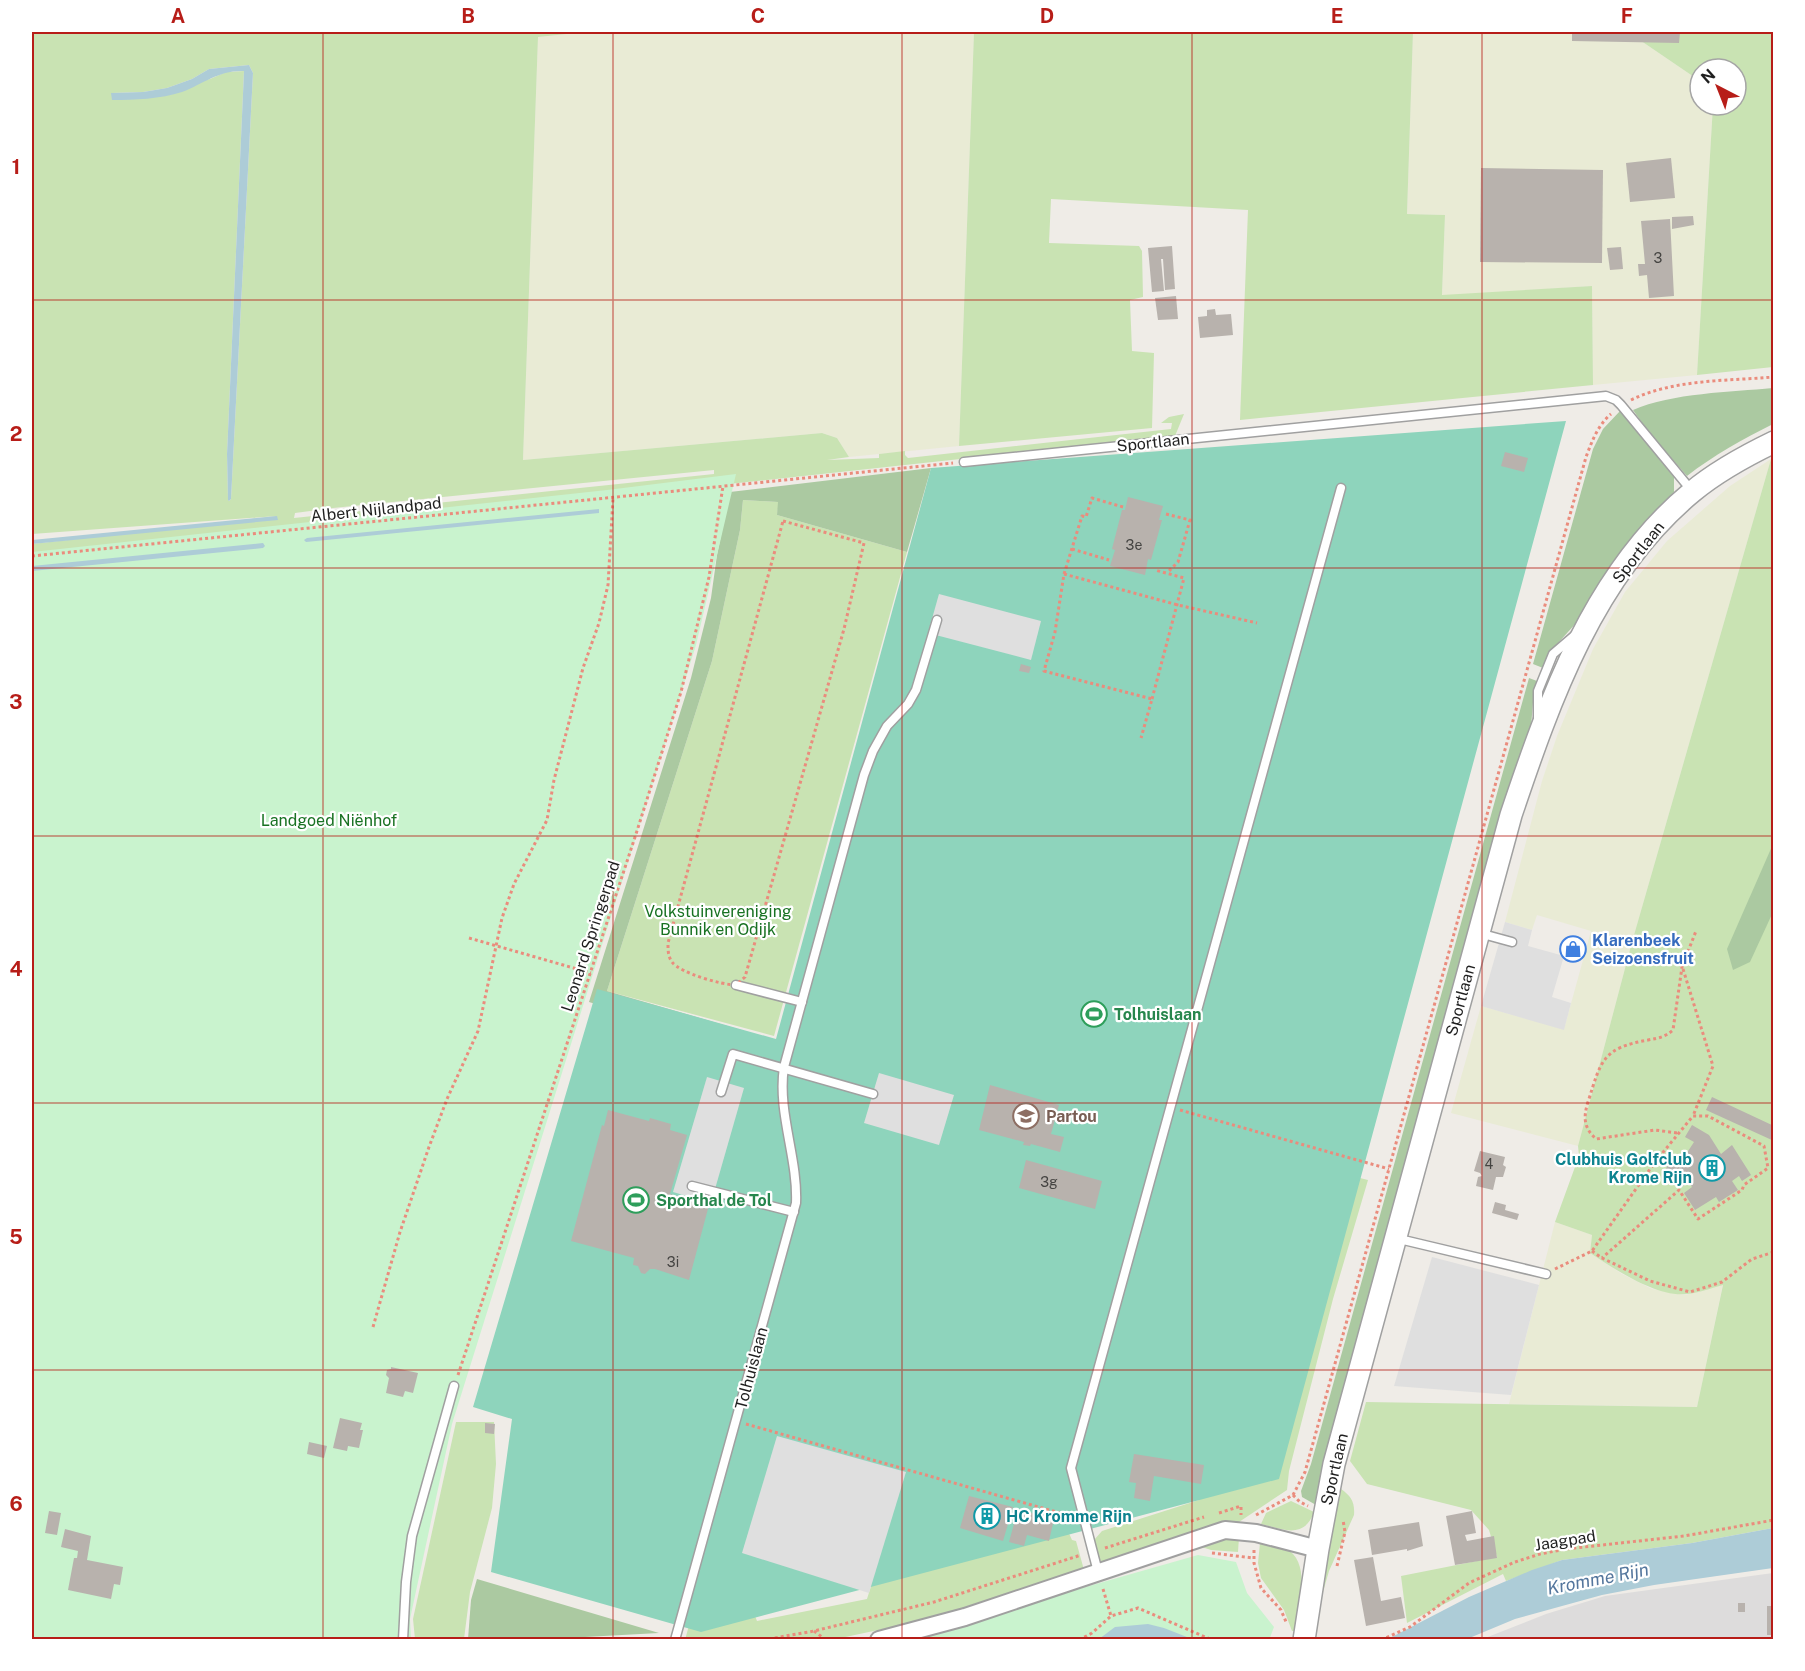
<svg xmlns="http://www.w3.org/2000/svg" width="1805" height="1671" font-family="'Public Sans',sans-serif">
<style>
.residential{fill:#dddcdc}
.farmland{fill:#e9ebd5}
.grass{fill:#c9e3b3;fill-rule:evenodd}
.forest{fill:#abc9a1}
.park{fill:#c9f3ce}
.pitch{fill:#8ed4bc}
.parking{fill:#dfdfdf}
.water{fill:#adccd7}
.building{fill:#b8b2ad}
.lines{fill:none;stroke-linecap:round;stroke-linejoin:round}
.service-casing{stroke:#a0a0a0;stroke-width:11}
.minor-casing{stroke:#a0a0a0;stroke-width:20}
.tertiary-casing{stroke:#a0a0a0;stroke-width:24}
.path{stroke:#ea8c7d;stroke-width:3;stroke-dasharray:3 3;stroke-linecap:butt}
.service{stroke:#fff;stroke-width:8}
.minor{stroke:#fff;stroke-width:16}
.tertiary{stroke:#fff;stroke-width:21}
.grid{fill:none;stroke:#b71d18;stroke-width:1.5;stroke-opacity:0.55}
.labels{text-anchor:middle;stroke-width:4.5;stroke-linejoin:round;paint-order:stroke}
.number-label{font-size:14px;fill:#454442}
.street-label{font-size:16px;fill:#1f1f1f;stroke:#fff}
.park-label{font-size:16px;fill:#197223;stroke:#fff}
.shop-label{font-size:16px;font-weight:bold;fill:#366cbe;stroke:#fff;text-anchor:start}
.leisure-label{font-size:16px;font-weight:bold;fill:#27864d;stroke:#fff;text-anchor:start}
.education-label{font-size:16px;font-weight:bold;fill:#785e54;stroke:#fff;text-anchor:start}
.culture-label{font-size:16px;font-weight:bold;fill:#0d838f;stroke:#fff;text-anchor:end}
.water-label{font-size:18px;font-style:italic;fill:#54769d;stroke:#fff}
.neatline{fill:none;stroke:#b71d18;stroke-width:2}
.grid-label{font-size:20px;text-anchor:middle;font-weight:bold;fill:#b71d18}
</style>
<rect width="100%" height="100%" fill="#efece7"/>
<!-- residential -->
<path class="residential" d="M1773,1573V1639L1480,1640L1546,1614L1605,1596Z"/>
<!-- farmland -->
<g class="farmland">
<path d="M586,32H974L959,446L849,457L837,438L822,433L523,460L538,37Z"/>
<path d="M1413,32H1628L1700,81V105H1713L1697,375L1593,385L1592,286L1442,296L1445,215L1407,214Z"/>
<path d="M1771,459L1632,942L1578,1146L1451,1113L1481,1006L1564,1029L1591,931L1537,915L1532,930L1505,922L1542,781L1557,736L1593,649L1625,592L1667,541L1730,486Z"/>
<path d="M1555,1222L1592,1235L1590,1253L1622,1274L1652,1289L1685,1295L1723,1284L1697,1407L1509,1404Z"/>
</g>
<!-- grass -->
<g class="grass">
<path d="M32,32H586L538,37L523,460L822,433L837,438L849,457L827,460L879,458V454L905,451V455L908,458L1171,429L1172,423H1161L1169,417L1184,414L1175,436L719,485L32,553V544L277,516L32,534ZM249,65L253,73L231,499L229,501L228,499L227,454L244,71L226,72L210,79L112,100V93L143,92L167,88L192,79L209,69ZM714,470V474L294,518L295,513L333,508Z"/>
<path d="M974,32H1413L1407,214L1445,215L1442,295L1592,286L1593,385L1240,420L1248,210L1051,199L1049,243L1139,246L1142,251L1143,297L1130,300L1132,351L1154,353L1152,428L959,446Z"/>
<path d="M1628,32H1773V367L1697,375L1713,105H1736V69H1700V81Z"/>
<path d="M1773,458V1528L1692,1543L1562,1560L1506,1581L1503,1574L1407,1623L1401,1576L1497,1557L1489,1530L1471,1510L1367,1484L1350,1461L1366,1402L1697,1407L1723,1285C1711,1288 1699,1293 1687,1294C1658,1298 1614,1269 1590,1253L1592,1235L1555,1222L1579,1156L1578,1146L1632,942L1771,459Z"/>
<path d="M743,500L779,502L777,515L907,552L774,1036L607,991L712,661L740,530Z"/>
<path d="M1332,1171L1368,1180L1333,1299L1289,1471L1287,1490L1239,1522H1232L1104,1564L1099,1559L1094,1540L1102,1531L1199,1500Z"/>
<path d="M456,1422H494L496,1464L492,1508L470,1592L464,1639H415L413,1619Z"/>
<path d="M909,1464L1055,1502L1072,1540L1076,1541L1084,1570L1041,1588L897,1626L836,1639L685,1640L718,1518L757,1621L867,1599Z"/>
<path d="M1341,1489C1351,1496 1355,1502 1354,1515L1329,1571L1314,1623Z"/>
<path d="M1291,1501L1314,1512C1304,1540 1282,1529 1261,1524L1266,1513Z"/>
<path d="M1226,1537H1239L1238,1552L1211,1550L1199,1546Z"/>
<path d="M1263,1540C1270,1542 1279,1544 1285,1548C1313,1562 1298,1607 1295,1631H1292L1284,1610L1261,1578L1258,1563L1260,1543Z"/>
</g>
<!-- forest -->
<g class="forest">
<path d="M1773,388V424C1743,439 1714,455 1687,476L1650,434L1633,410C1672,393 1731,392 1773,388Z"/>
<path d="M1620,411L1674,477V492L1631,540L1601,582L1577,622L1549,653L1543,668L1533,664L1593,449L1603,429Z"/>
<path d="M931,468L907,552L777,515L778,502L743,500L740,530L712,661L607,991L779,1041L699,1036L589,1002L691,678L711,598L717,555L730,492Z"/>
<path d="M1529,678L1537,681L1534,690L1531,727L1327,1454L1316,1505L1302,1497L1301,1491L1311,1464Z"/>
<path d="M1773,844V912L1750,962L1733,970L1727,949Z"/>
<path d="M477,1579L659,1633L548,1639H468L471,1600Z"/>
</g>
<!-- park -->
<g class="park">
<path d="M736,474L696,645L452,1424L410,1619L411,1639H32V552L607,490Z"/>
<path d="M1198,1555L1236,1562L1247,1593L1274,1627L1269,1640H899Z"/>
</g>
<!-- pitch -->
<path class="pitch" d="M1566,421L1279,1479L701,1632L491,1572L512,1419L473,1407L597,989L776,1039L931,468Z"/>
<!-- parking -->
<g class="parking">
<path d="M939,594L1041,621L1031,660L928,633Z"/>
<path d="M1505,922L1532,930L1528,946L1564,956L1552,997L1571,1003L1564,1030L1481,1006Z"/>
<path d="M879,1073L954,1095L939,1145L864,1123Z"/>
<path d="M707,1077L744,1088L711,1203L673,1192Z"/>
<path d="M1432,1257L1539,1285L1511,1395L1394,1386Z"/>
<path d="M777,1436L906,1472L869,1593L742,1553Z"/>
</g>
<!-- water -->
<g class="water">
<path d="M249,65L253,73L231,499L229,501L228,500L227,454L244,71C219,70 205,83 182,92C161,99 134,100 112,100L111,93L143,92L167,88L192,79L209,69Z"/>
<path d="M599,509V513L306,542L304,540L307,538Z"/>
<path d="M277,516L278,520L32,544V540Z"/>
<path d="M263,543L265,546L263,548L32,571V566Z"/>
<path d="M1773,1528V1568L1654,1585L1602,1595L1515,1619L1467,1639H1388L1469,1597L1532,1570L1562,1560L1692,1543Z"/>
<path d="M1148,1624L1164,1628L1192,1639H1099L1115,1627Z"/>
</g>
<!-- building -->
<g class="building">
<path d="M1572,32H1680L1679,43L1572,41Z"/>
<path d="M1671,158L1675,198L1630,202L1626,163Z"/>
<path d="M1481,168L1603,170L1602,263L1480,262Z"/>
<path d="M1693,216L1694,225L1672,229V217Z"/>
<path d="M1670,219L1674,296L1649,298L1647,275L1639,276L1638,264H1645L1641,221Z"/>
<path d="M1172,246L1175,289L1165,290L1163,259H1161L1164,291L1152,292L1148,248Z"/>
<path d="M1621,247L1623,269L1610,270L1607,248Z"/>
<path d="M1176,296L1178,319L1158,320L1155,298Z"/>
<path d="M1215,309L1216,315L1231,314L1233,335L1200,338L1198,317L1207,316V310Z"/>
<path d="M1505,452L1528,458L1524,472L1501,466Z"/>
<path d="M1128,497L1163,506L1159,520H1162L1151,560L1148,559L1145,575L1110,566L1115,550L1112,549L1122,510H1125Z"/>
<path d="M1021,664L1031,667L1029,673L1019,671Z"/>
<path d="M990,1085L1059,1105L1051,1134L1064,1137L1060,1152L1031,1144L1030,1146L1023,1145L1024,1142L979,1130Z"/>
<path d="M1712,1097L1774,1126V1141L1706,1110Z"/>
<path d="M608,1110L649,1121L650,1118L671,1124L670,1130L687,1135L670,1194L709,1205L689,1280L655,1269H650L645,1274L641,1273L638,1266L633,1265L634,1258L571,1241L602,1125L604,1126Z"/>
<path d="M1692,1125L1709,1135L1721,1154L1732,1145L1751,1175L1742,1181L1739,1176L1732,1181L1738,1190L1719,1202L1716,1197L1695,1210L1684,1193L1692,1187L1688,1181L1682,1187L1662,1175L1673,1157L1681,1162L1694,1142L1685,1137Z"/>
<path d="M1480,1151L1505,1157L1503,1165L1506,1167L1503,1177H1496L1493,1190L1476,1186L1478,1177L1482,1176L1480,1173L1474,1171Z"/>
<path d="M1026,1160L1102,1181L1095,1209L1019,1188Z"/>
<path d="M1495,1202L1506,1205L1505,1210L1519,1214L1517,1220L1492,1213Z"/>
<path d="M391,1367L418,1373L413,1393L405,1391L403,1397L386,1393L389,1378L386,1375L387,1370L391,1369Z"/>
<path d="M340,1418L362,1423L360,1430H363L359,1448L348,1446L347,1451L333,1448Z"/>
<path d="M485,1423L495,1424L494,1434L485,1433Z"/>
<path d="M309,1442L327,1446L324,1458L307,1454Z"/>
<path d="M1134,1454L1204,1465L1201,1484L1154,1476L1150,1501L1134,1498L1136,1483L1129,1482Z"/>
<path d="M969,1496L1013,1507L1003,1541L960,1528Z"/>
<path d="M1018,1509L1054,1519L1049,1541L1027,1535L1024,1546L1009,1542Z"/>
<path d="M49,1511L61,1513L57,1535L45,1533Z"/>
<path d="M1472,1511L1476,1533L1465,1535L1467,1541L1494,1536L1497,1558L1455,1565L1446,1516Z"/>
<path d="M1419,1522L1423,1546L1407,1551V1549L1372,1555L1368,1530Z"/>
<path d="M65,1529L91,1536L87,1560L123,1567L120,1585L114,1584L111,1599L68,1590L74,1558H77L78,1551L61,1547Z"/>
<path d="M1373,1557L1381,1601L1401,1597L1405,1618L1366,1626L1354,1560Z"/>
<rect x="1738" y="1603" width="7" height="9"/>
<rect x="1767" y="1606" width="7" height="29"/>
</g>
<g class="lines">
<!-- service casing -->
<g class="service-casing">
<g id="service">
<path d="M964,462L1606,396L1616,400L1621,405L1692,491"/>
<path d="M1538,718V691L1553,654L1574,636"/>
<path d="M1479,933L1512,942"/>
<path d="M736,985L802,1002"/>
<path d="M721,1092L733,1054L873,1094"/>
<path d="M692,1186L794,1212"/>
<path d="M1395,1238L1546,1274"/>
<path d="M1098,1572L1071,1468L1341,488"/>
<path d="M403,1640L406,1582L412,1536L454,1386"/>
<path d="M675,1640L796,1203C798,1158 777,1112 784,1067L864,775L873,751L887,726L908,704L916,690L937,620"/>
</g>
</g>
<!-- minor casing -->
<g class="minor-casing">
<path id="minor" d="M879,1640L965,1617L1225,1530L1256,1533L1318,1549"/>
</g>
<!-- tertiary casing -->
<g class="tertiary-casing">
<path id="tertiary" d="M1304,1640L1318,1549L1334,1464L1511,815C1550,699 1594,573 1692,492C1717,471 1745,456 1774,442"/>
</g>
<!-- path -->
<g class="path">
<path d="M1631,400C1674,379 1727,381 1774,377"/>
<path d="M1123,507L1092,498L1086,517L1082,516L1064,574L1055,632L1044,671L1152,699L1141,738"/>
<path d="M1166,514L1190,520L1178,562L1167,573"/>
<path d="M783,521L864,543L844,629L745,977L736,985C722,985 680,973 672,962C668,956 668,951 668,943Z"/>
<path d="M1072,549L1109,560"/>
<path d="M32,556L953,463"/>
<path d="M1064,574L1178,605L1257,623"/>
<path d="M1152,699L1184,578L1155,570"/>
<path d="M469,938L591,973"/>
<path d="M1683,969L1713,1066L1693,1116"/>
<path d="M1180,1110L1389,1169"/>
<path d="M1677,1133L1655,1130L1596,1139C1584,1128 1583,1118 1588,1102C1601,1061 1602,1048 1648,1040C1659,1038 1665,1037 1673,1030L1682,967L1696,931"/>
<path d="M1592,1251L1602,1258L1650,1281L1690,1292L1722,1282L1752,1259L1774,1252"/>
<path d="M1555,1269L1592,1251L1655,1162L1693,1116H1708L1764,1146L1768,1168L1744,1185L1742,1190L1698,1219L1679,1190L1602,1258"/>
<path d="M373,1327L400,1232L429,1147L447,1099L478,1031L502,918L514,884L547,820L554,780L583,668L599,623L608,585L613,498"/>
<path d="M458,1375L636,834L681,692L709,577L723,486"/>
<path d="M746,1424L1067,1515L1071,1513"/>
<path d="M1293,1495L1300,1502L1308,1506"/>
<path d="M1219,1513L1241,1506V1515"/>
<path d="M1256,1515L1293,1495L1305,1472L1586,457C1592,441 1598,425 1611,414"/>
<path d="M1105,1548L1204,1517"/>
<path d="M1254,1550V1563L1261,1588L1281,1610L1287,1624"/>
<path d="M1212,1553L1253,1558"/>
<path d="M1337,1566L1345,1532L1343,1520"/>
<path d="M1103,1589L1111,1616"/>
<path d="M814,1631L826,1640"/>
<path d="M763,1640L814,1631L934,1602L1081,1555"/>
<path d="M1079,1640L1092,1633L1111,1616L1138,1608L1212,1640"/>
<path d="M1381,1640L1410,1627L1469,1583L1515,1562L1540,1554L1566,1549L1684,1536L1774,1520"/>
</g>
<!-- service -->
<use href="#service" class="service"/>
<!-- minor -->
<use href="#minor" class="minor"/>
<!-- tertiary -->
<use href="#tertiary" class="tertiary"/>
</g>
<!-- grid -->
<path class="grid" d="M323,32V1640M613,32V1640M902,32V1640M1192,32V1640M1482,32V1640M32,300H1774M32,568H1774M32,836H1774M32,1103H1774M32,1370H1774"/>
<!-- icons -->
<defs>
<g id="shop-ring" transform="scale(1.35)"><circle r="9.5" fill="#fff" stroke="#3f7fe0" stroke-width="1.5"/><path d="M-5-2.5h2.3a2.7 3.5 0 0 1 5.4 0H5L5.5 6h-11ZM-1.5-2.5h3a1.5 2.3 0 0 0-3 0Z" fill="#3f7fe0"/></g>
<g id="stadium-ring" transform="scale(1.35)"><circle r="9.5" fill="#fff" stroke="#2e9e5b" stroke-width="1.5"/><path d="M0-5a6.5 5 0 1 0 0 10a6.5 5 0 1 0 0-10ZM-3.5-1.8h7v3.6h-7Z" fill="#2e9e5b"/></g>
<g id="school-ring" transform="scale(1.35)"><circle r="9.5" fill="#fff" stroke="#8d6e63" stroke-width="1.5"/><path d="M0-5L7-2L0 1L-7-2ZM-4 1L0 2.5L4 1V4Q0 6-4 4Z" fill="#8d6e63"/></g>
<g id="building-ring" transform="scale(1.35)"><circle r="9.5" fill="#fff" stroke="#0f9aa8" stroke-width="1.5"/><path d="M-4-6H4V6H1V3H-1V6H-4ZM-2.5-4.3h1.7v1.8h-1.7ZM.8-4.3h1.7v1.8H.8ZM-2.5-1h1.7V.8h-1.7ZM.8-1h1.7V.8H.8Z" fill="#0f9aa8"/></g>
</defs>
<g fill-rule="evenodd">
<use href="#shop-ring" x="1573" y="949"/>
<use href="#stadium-ring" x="1094" y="1014"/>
<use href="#school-ring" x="1026" y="1116"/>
<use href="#building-ring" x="1712" y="1168"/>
<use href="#stadium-ring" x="636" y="1200"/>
<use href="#building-ring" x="987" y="1516"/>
</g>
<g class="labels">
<!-- number labels -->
<g class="number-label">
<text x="1658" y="263">3</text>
<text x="1134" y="550">3e</text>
<text x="1489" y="1169">4</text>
<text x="1049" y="1187">3g</text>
<text x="673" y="1267">3i</text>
</g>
<!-- street labels -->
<g class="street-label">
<text transform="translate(1153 442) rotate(-6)" y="6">Sportlaan</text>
<text transform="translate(376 509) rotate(-6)" y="6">Albert Nijlandpad</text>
<text transform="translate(1638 552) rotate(-52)" y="6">Sportlaan</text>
<text transform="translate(590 936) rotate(-72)" y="6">Leonard Springerpad</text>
<text transform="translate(1460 1000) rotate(-75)" y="6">Sportlaan</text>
<text transform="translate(751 1368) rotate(-75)" y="6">Tolhuislaan</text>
<text transform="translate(1334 1469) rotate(-77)" y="6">Sportlaan</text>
<text transform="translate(1565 1540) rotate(-9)" y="6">Jaagpad</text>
</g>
<!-- park labels -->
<g class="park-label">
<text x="329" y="826">Landgoed Niënhof</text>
<text x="718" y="917">Volkstuinvereniging<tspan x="718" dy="18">Bunnik en Odijk</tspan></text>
</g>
<!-- shop labels -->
<g class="shop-label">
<text x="1592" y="946">Klarenbeek<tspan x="1592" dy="18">Seizoensfruit</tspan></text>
</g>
<!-- leisure labels -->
<g class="leisure-label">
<text x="1114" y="1020">Tolhuislaan</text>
<text x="656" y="1206">Sporthal de Tol</text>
</g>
<!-- education labels -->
<g class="education-label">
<text x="1046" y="1122">Partou</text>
</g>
<!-- culture labels -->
<g class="culture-label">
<text x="1692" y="1165">Clubhuis Golfclub<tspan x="1692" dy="18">Krome Rijn</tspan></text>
<text x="1006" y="1522" text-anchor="start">HC Kromme Rijn</text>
</g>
<!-- water labels -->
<g class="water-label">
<text transform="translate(1598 1579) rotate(-11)" y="6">Kromme Rijn</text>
</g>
</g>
<!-- border -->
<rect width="1805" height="1671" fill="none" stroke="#ffffff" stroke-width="66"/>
<!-- north arrow -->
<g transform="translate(1718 87) rotate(318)"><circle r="28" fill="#ffffff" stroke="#a5a5a5" stroke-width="1.5"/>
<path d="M0-4.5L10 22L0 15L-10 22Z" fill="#b71d18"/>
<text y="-9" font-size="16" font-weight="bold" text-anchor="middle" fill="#1f1f1f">N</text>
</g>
<rect x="33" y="33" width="1739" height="1605" class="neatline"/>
<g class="grid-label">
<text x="178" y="23">A</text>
<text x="468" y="23">B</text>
<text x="758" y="23">C</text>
<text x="1047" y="23">D</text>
<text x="1337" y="23">E</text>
<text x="1627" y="23">F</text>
<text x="16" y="174">1</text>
<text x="16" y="441">2</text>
<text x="16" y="709">3</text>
<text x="16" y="976">4</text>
<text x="16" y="1244">5</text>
<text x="16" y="1511">6</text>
</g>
</svg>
